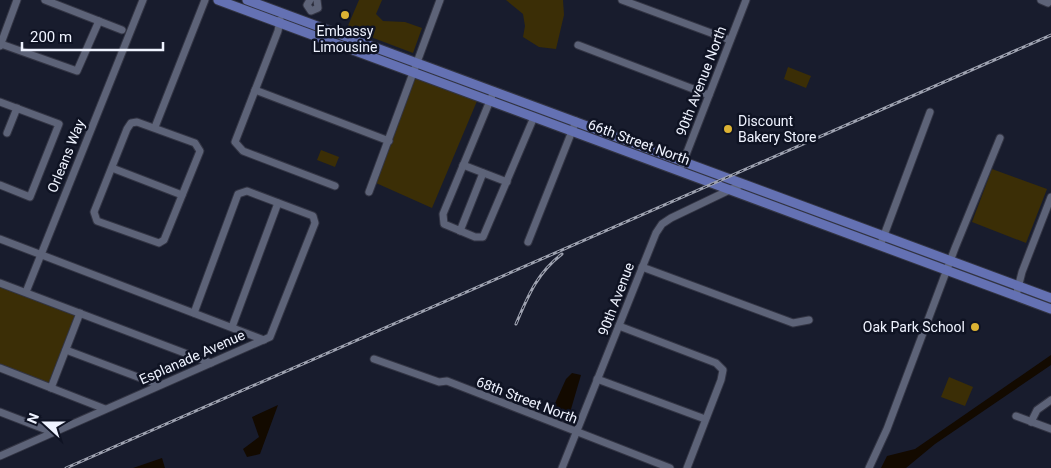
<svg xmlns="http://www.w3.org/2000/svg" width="1051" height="468" font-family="Roboto,sans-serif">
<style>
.green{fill:#3b2e06}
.water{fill:#130a00}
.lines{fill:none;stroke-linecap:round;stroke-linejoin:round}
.minor-casing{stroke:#333544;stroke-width:9}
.major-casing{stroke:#333544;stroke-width:11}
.minor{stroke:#5d6378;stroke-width:7}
.major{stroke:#6471b3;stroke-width:9}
.rail-casing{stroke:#9ea2b0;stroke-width:3}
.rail{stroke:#0f1323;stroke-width:1;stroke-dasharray:4;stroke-linecap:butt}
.poi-dot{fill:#dcb233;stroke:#0f1323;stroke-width:2}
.labels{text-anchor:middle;stroke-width:5;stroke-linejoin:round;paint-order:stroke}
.poi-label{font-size:14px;fill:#eff3ff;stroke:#0f1323}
.street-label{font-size:14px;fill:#eff3ff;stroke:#0f1323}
</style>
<rect width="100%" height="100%" fill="#181c2d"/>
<!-- green -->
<g class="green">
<path d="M359,0H382L376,14L383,21L405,22L422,28L413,53L347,28Z"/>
<path d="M506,0H563L564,15L556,49L539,47L523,37L525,26L523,14Z"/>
<path d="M788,67L811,76L806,88L784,79Z"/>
<path d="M414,77L477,101L432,208L376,183Z"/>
<path d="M321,150L339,157L335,167L317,160Z"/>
<path d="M992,169L1047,189L1026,243L972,222Z"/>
<path d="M0,281L82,312L53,387L0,370Z"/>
<path d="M949,377L973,387L965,406L941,397Z"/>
</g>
<!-- water -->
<g class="water">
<path d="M1051,355V365L935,444L906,468H881L887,456L915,449Z"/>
<path d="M572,373L581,375L569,416L552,410L566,379Z"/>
<path d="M278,405L260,454L247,457L243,449L259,437L252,417Z"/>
<path d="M162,458L165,468H133Z"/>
</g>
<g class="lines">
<!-- minor casing -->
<g class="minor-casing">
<g id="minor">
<path d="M45,0L122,30"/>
<path d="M310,0L307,5L311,11L318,8L317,0"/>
<path d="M622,0L730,40"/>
<path d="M1041,0L1048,3L1049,0"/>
<path d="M280,20L278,31L235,142L243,151L335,186"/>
<path d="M1,44L77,71L99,21"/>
<path d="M578,45L709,95"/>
<path d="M0,46L17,0"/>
<path d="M255,90L389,141"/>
<path d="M494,91L443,214L444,224L475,237H483L534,117"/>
<path d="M0,102L59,124L30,197L0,185"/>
<path d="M137,122L195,143L200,151L164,240L159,243L97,221L94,212L127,129L131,123Z"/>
<path d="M155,127L205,0"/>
<path d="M7,133L17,108"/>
<path d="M463,165L507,182"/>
<path d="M682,165L746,0"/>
<path d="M112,168L182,195"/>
<path d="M369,192L440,0"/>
<path d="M460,231L483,173"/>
<path d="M0,239L264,340"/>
<path d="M528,242L576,121"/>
<path d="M880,246L930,112"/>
<path d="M642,267L793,323L809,320"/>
<path d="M0,283L211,363"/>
<path d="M26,292L143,0"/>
<path d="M1016,296L1022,272L1051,197"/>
<path d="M619,326L716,363L723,370L721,380L687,468"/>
<path d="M232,327L278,203"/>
<path d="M66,350L159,385"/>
<path d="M374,359L439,382L447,381L670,468"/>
<path d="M0,368L105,409"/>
<path d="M597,379L705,419"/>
<path d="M51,388L80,313"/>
<path d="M0,412L52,432"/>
<path d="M1016,416L1051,429"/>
<path d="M1031,422L1037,410L1051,400"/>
<path d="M0,456L270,337L315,223L313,216L247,191L238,194L194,313"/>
<path d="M562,468L656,233L662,224L671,218L742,184"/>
<path d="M869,468L887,429L955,248L1000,138"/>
</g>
</g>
<!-- major casing -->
<g class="major-casing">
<g id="major">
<path d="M218,0L1051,309"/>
<path d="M247,0L1051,298"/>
</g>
</g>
<!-- minor -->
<use href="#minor" class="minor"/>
<!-- major -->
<use href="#major" class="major"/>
<!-- rail casing -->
<g class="rail-casing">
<g id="rail">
<path d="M516,324C528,296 537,273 562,254"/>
<path d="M66,468L1051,35"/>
</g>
</g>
<!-- rail -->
<use href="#rail" class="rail"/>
</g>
<!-- markers -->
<g class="poi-dot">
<circle cx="345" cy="15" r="5"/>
<circle cx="728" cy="129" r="5"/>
<circle cx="975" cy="327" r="5"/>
</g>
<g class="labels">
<!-- poi labels -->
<g class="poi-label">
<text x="345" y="36">Embassy<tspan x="345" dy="16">Limousine</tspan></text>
<text x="738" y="126" text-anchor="start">Discount<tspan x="738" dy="16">Bakery Store</tspan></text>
<text x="965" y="332" text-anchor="end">Oak Park School</text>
</g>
<!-- street labels -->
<g class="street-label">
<text transform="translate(701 81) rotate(-69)" y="5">90th Avenue North</text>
<text transform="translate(639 142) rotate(20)" y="5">66th Street North</text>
<text transform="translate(66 156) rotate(-68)" y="5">Orleans Way</text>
<text transform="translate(616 299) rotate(-69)" y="5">90th Avenue</text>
<text transform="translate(192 357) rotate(-24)" y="5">Esplanade Avenue</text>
<text transform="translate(527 400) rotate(21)" y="5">68th Street North</text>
</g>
</g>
<!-- north arrow -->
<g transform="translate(45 423) rotate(291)" stroke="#0f1323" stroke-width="4" paint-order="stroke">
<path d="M0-4L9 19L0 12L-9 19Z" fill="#eff3ff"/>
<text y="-8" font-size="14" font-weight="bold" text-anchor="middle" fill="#eff3ff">N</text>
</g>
<!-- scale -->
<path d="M22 42v8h141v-8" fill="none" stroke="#eff3ff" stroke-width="2.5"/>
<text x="30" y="42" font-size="15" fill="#eff3ff" stroke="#0f1323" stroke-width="4" paint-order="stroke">200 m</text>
</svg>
